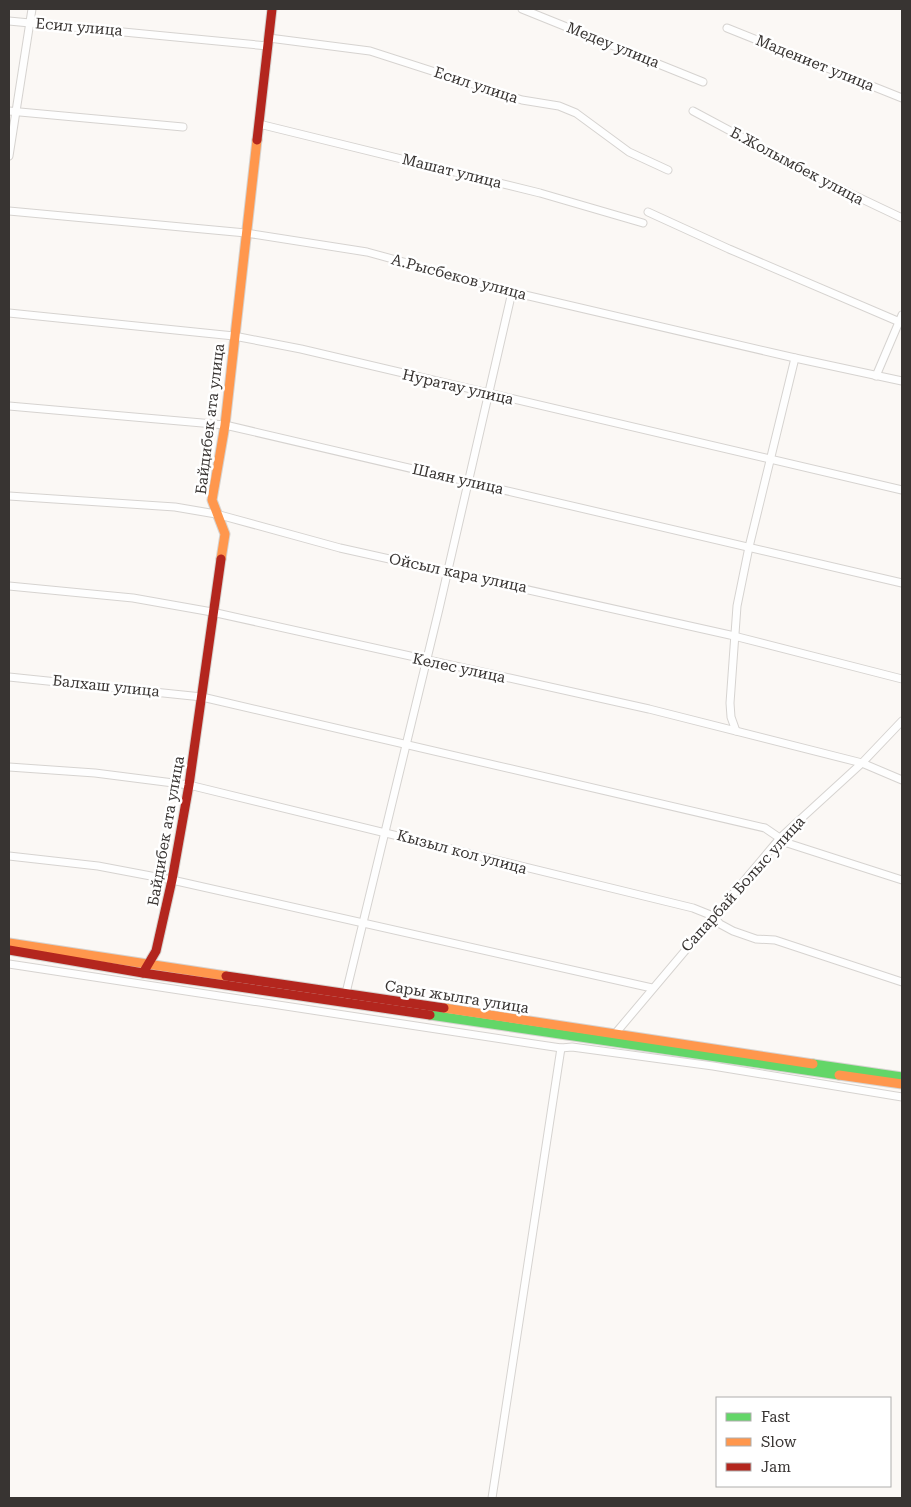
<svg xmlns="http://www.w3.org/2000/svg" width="911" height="1507" font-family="'Roboto Serif',serif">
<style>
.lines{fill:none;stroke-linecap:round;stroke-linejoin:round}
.street-casing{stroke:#d6d3d0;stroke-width:9}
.fast-casing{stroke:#d6d3d0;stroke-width:11}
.slow-casing{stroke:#d6d3d0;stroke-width:11}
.jam-casing{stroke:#d6d3d0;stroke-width:11}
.street{stroke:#fefefe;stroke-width:7}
.fast{stroke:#63d668;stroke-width:9}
.slow{stroke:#ff974d;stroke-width:9}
.jam{stroke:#b3261e;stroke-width:9}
.labels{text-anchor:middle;stroke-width:5;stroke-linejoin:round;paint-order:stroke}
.street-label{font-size:15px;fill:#383432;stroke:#fff}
</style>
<rect width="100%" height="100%" fill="#fbf8f5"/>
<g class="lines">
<!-- street casing -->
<g class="street-casing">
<g id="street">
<path d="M522,9L703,82"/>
<path d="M9,21L268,46"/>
<path d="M727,28L902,98"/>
<path d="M269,38L370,51L522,100L559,106L576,113L629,152L668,170"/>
<path d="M9,111L183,127"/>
<path d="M693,111L820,179L902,218"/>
<path d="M259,124L540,193L643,223"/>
<path d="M9,156L32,9"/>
<path d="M9,211L246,233L367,252L512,292L795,358L902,381"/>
<path d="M648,212L729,249L902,323"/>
<path d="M9,313L234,336L301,349L902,490"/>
<path d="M876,376L902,315"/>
<path d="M9,406L225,425L902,583"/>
<path d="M9,496L175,507L216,514L340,548L730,635L902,679"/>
<path d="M9,586L133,598L212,612L649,709L862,763L902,780"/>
<path d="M9,677L202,697L765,828L787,843L902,880"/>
<path d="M736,731L731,717L730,703L737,606L749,547L795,358"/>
<path d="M9,767L95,773L189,785L693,908L713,916L720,924L733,931L756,939L775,940L902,982"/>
<path d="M9,856L98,866L172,880L652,988"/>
<path d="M9,964L561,1048L572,1047L713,1066L902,1097"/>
<path d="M345,997L439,609L512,292"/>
<path d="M614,1035L781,837L862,763L902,721"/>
<path d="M492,1498L561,1048"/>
</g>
</g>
<!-- fast casing -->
<g class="fast-casing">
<g id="fast">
<path d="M430,1015L839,1075"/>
<path d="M813,1064L902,1077"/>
</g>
</g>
<!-- slow casing -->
<g class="slow-casing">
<g id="slow">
<path d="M221,559L225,534L212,500L225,425L257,140"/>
<path d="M9,943L226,976"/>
<path d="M444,1008L813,1064"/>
<path d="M839,1075L902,1084"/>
</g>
</g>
<!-- jam casing -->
<g class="jam-casing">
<g id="jam">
<path d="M257,140L272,9"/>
<path d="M9,950L143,973L430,1015"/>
<path d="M143,973L156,951L172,880L189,785L221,559"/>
<path d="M226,976L444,1008"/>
</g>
</g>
<!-- street -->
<use href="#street" class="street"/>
<!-- fast -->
<use href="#fast" class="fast"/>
<!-- slow -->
<use href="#slow" class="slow"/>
<!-- jam -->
<use href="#jam" class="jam"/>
</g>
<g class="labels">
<!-- street labels -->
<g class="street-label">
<text transform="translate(79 27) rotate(5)" y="5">Есил улица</text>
<text transform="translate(613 45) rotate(22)" y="5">Медеу улица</text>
<text transform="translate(815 63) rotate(22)" y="5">Мадениет улица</text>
<text transform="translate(476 85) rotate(18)" y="5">Есил улица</text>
<text transform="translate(797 166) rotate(28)" y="5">Б.Жолымбек улица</text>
<text transform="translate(452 171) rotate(14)" y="5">Машат улица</text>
<text transform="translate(459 277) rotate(15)" y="5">А.Рысбеков улица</text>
<text transform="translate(458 387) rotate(13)" y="5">Нуратау улица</text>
<text transform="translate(210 419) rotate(-83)" y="5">Байдибек ата улица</text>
<text transform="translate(458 479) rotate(13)" y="5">Шаян улица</text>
<text transform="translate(458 573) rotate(12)" y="5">Ойсыл кара улица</text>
<text transform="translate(459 668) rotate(12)" y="5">Келес улица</text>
<text transform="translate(106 686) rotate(6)" y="5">Балхаш улица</text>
<text transform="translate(166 831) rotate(-80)" y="5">Байдибек ата улица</text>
<text transform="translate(462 852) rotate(15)" y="5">Кызыл кол улица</text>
<text transform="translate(743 884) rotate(-48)" y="5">Сапарбай Болыс улица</text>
<text transform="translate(457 997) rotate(9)" y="5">Сары жылга улица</text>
</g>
</g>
<!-- border -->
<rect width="911" height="1507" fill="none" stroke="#383432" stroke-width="20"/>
<!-- legend -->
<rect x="716" y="1397" width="175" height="90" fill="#ffffff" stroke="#afaead"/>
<rect x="726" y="1413" width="25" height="8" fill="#63d668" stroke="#afaead"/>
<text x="761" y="1422" font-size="15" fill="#383432">Fast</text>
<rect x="726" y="1438" width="25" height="8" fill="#ff974d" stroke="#afaead"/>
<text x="761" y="1447" font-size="15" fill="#383432">Slow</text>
<rect x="726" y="1463" width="25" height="8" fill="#b3261e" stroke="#afaead"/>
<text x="761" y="1472" font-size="15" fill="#383432">Jam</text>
</svg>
